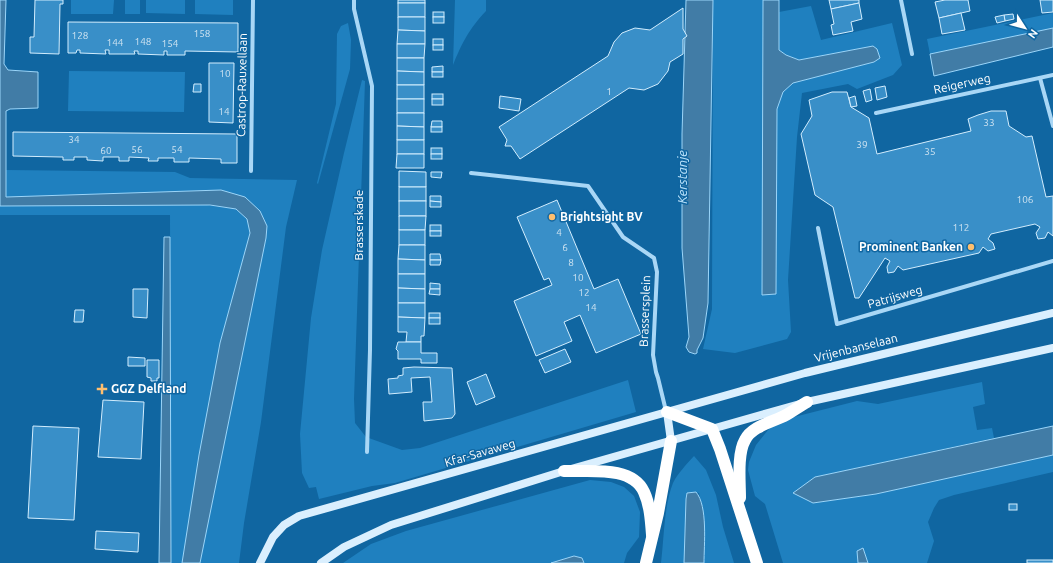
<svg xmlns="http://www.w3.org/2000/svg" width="1053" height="563" font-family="Ubuntu,sans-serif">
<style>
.green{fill:#1f80bf;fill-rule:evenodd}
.water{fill:#417ca6;stroke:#9bd5f9}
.building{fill:#398fc8;stroke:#d2edfe}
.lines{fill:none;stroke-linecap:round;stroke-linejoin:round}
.street{stroke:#a9d7f6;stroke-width:4}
.secondary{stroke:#daeffe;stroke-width:8}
.highway{stroke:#fff;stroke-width:12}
.poi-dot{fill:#ffbf6e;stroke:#1066a1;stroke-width:1.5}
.labels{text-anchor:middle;stroke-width:3;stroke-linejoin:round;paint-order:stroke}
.number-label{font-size:10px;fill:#cee3f1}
.street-label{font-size:12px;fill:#fff;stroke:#1066a1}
.poi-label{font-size:12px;font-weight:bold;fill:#fff;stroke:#1066a1;text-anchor:start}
.water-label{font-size:13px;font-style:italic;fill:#bde4fc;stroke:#1066a1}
</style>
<rect width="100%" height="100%" fill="#1066a1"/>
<!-- green -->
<g class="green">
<path d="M71,0H114L113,14H71Z"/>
<rect x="125" y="0" width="15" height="14"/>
<path d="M146,0H185V14L146,13Z"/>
<path d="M195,0H233V15L195,14Z"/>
<path d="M455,0H486V11C469,29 462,43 453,65Z"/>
<path d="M713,0H763L762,294L777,109L783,92L793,83L874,62L880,58L873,46L799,60L786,55L779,51V12L811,6L821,40L892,23L902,65L893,75L857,89L848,84L802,93L797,137L788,280L791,332L787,339L735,353L703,349L712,309Z"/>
<path d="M1053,13V28L930,54L927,39Z"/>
<path d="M348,23L351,40L350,69L318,184L317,183L336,104L337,34L341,26Z"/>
<path d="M69,71L185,72L184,112L68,111Z"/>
<path d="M362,80L365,81L354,399L355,423L366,437L402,450L420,448L628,380L636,412L395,483L372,486L319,499L316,487L309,488L302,473L300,434L311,318L322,250L344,153Z"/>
<path d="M6,170L175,172L190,178L297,180L286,227L261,422L244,523L239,563H171L170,215H0V197H6ZM221,190L266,230L247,219L236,209L171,200L17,197Z"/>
<path d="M982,382L985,404L973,407L977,430L992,428L994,438L815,477L794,493L813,503L876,494L1053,455V472L954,495L939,500L934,508L928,522L934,541L927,563H783L765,504L755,496L748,470L749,462L756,445L772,425L790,418L857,401L878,404Z"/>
<path d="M694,456L706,470L716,495L723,527L734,563H704C704,538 704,518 699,493L692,492L686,495L684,563H661C664,539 664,505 673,483C678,473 686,465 694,456Z"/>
<path d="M590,480L611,482L624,487L634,496L640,512L639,537L627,553L624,563H584L582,558L574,556L551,563H343L371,544L406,531Z"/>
</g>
<!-- water -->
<g class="water">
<path d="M0,0H6L4,64L8,70L38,72V108L10,109L6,111V197L221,190L245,197L260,211L267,226L266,238L200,563H182L199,455L220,343L250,233L247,219L236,209L210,205L0,206Z"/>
<path d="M686,0H713L708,303L703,338L697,350V353L695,354L689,352L686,347L689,337L682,248V134Z"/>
<path d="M763,0H779V50L786,55L799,60L873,46L877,49L880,58L874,62L793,83L783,92L777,109L776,294L762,295Z"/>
<path d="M1053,28V47L934,76L930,54Z"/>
<path d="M164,237H170L171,563H159Z"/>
<path d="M1053,426V455L876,494L813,503L793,493L815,477Z"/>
<path d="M696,492C708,506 704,545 704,563H684L686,499L687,493Z"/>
<path d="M863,548L868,563H858L857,551Z"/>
<path d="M574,556L582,558L584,563H551Z"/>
</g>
<!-- building -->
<g class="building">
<path d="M35,0H63V4H60L59,54L30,53V37H34Z"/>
<rect x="398" y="0" width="27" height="3"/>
<path d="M829,0H859V3L831,9Z"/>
<path d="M945,0H968L970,11L939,18L935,2Z"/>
<path d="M1040,0H1053V12L1042,13Z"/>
<rect x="398" y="3" width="27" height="14"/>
<path d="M859,3L862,19L851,22L853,31L833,35L831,25L834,24L831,9Z"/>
<path d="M683,8V29L687,36L683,39V54L670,62L668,71L658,84L644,90L629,88L520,159L511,146H505L507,140L499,127L608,56L614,42L622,33L635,28L650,30Z"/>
<rect x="433" y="12" width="11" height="5"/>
<path d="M961,13L965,30L942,34L939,18Z"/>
<path d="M1013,14L1014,19L1005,21L1004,15Z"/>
<path d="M1004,15L1005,21L997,23L995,17Z"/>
<path d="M398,17H425V31L398,30Z"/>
<rect x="433" y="17" width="11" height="6"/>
<path d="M68,22L238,23V52L185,51V55H167V51H164V55L138,54V51H134L135,54H109V50H105L106,54L80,53V50H77L76,53H68Z"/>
<path d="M398,30L425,31V44H397Z"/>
<rect x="433" y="39" width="10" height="6"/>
<path d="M397,44H425L424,58H397Z"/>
<rect x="433" y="45" width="10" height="5"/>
<path d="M397,58H424V72L397,71Z"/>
<path d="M209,63H234L233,123L209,122Z"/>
<path d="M443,66V72H432V67Z"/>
<path d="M397,71L424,72V85H397Z"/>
<rect x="432" y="72" width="11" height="5"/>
<path d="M194,84H201V92H193Z"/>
<rect x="397" y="85" width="27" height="14"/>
<path d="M885,86L887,97L877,100L875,88Z"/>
<path d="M870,89L872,100L866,102L863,91Z"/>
<path d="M832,92H847L851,107L869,118L877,154L971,131L968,119L978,115L991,111H1006L1009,126L1026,137L1032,136L1046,197L1053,196V236L1048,232L1045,238L1038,239L1036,233L1040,227L1035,224L991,234L988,239L993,243L995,249L988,251L983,247L979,253L903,270L898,266L894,272L888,273L887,267L890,261L885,258L859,298H855L833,207L815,195L801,134L812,116L809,100Z"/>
<rect x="432" y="94" width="11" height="5"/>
<path d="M500,96L521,99L519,111L499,108Z"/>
<path d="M855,96L857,106L851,107L849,98Z"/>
<rect x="397" y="99" width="27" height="14"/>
<rect x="432" y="99" width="11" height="6"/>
<path d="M397,113H424V127L397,126Z"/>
<path d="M432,121H442V127H431Z"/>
<path d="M397,126L424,127V140H397Z"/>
<rect x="431" y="127" width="11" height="5"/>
<path d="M13,132L237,134V163H221V159L189,158V162H174V158H158V161H148L149,158L129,157V161H119V157H103V161L87,160V157H74V160H63V157H61L13,156Z"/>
<rect x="397" y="140" width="27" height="14"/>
<rect x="431" y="148" width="11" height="6"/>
<path d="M397,154H424V168H396Z"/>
<rect x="431" y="154" width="11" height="5"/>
<path d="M399,171L426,172V187H399Z"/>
<path d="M431,172H442L441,178L431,177Z"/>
<rect x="399" y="187" width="27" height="14"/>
<path d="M430,196H441V202L430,201Z"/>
<path d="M557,200L594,289L618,279L641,334L596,353L580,315L564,322L572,341L536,356L514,301L552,285L549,278L544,280L517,217Z"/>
<rect x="399" y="201" width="27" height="15"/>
<path d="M430,201L441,202V207H430Z"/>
<path d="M399,216H426L425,230H399Z"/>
<rect x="430" y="225" width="11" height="6"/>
<rect x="399" y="230" width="26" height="15"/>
<rect x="430" y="231" width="11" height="5"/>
<path d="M399,245H425V260L398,259Z"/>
<path d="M430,254H440L441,260H430Z"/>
<path d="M398,259L425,260V274H398Z"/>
<path d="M430,260H441L440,265H430Z"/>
<path d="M398,274H425V289L398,288Z"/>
<path d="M430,283L440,284V289H430Z"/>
<path d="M398,288L425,289V303H398Z"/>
<path d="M133,289H148L147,318L133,317Z"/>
<path d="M430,289H440V295L429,294Z"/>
<path d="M398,303H425V318L398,317Z"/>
<path d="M75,310H84L83,322H74Z"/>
<rect x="429" y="313" width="11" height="5"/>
<path d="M398,317L425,318L424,336H421V342H406L407,332H398Z"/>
<rect x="429" y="318" width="11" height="6"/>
<path d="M398,342H421V353H437V363H421V359H398V351L396,349Z"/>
<path d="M565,349L571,362L545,373L539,360Z"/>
<path d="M128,357L145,358V366H128Z"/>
<path d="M147,360H159V378H157V381H151V378L147,377Z"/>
<path d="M414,367L452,368L455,414L452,418L424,421L423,402H432L430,377L411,378L412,392L389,394L388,379L398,378V376L403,375V368Z"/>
<path d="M486,374L495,397L476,405L467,382Z"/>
<path d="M103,400L144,402L141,459L98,457Z"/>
<path d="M33,426L79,428L74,520L28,518Z"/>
<rect x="1009" y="504" width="8" height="6"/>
<path d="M96,531L139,533L138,552L95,549Z"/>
<rect x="1027" y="560" width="26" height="3"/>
</g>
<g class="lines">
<!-- street -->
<g class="street">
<path d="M354,0V9L372,86L370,350L367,452"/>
<path d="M901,0L912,54"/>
<path d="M1040,78L1053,126"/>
<path d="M876,113L1053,75"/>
<path d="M251,171L253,0"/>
<path d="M471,173L588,186L623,237L654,258L657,272L653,355L656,372L658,378L666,411"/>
<path d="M818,228L837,324L1053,261"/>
</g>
<!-- secondary -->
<g class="secondary">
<path d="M667,412L671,441"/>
<path d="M260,563L273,537L284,525L299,516L805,373L1053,313"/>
<path d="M321,563L344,547L391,525L564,471L807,402L1053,348"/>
</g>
<!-- highway -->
<g class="highway">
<path d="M667,412L712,429L720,449L757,563"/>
<path d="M564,471C589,472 632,465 644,492C650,505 651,521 652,535"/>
<path d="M740,498C740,482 737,454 745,440C752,426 773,422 786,415C793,411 800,406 807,402"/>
<path d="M646,563L658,513L671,441"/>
</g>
</g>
<!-- markers -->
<g class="poi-dot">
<circle cx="552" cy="217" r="4"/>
<circle cx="971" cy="247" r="4"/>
<path d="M100 383h4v4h4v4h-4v4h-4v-4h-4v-4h4z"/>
</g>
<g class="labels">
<!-- number labels -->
<g class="number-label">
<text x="202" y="37">158</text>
<text x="80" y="39">128</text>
<text x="143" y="45">148</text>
<text x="115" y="46">144</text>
<text x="170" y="47">154</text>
<text x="225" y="77">10</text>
<text x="609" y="95">1</text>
<text x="224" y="115">14</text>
<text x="989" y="126">33</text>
<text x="74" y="143">34</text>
<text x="862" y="148">39</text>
<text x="137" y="153">56</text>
<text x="177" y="153">54</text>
<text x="106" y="154">60</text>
<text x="930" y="155">35</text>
<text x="1025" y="203">106</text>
<text x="961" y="231">112</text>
<text x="559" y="236">4</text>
<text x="565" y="251">6</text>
<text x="571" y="266">8</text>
<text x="578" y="281">10</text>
<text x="584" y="296">12</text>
<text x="591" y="311">14</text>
</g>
<!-- street labels -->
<g class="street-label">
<text transform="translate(962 84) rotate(-12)" y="4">Reigerweg</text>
<text transform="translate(242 85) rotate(-89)" y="4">Castrop-Rauxellaan</text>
<text transform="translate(359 225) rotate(-90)" y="4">Brasserskade</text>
<text transform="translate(895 297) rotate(-16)" y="4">Patrijsweg</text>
<text transform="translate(645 311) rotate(-88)" y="4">Brassersplein</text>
<text transform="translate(856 348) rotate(-14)" y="4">Vrijenbanselaan</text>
<text transform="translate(480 453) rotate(-16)" y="4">Kfar-Savaweg</text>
</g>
<!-- poi labels -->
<g class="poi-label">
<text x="560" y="221">Brightsight BV</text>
<text x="963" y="251" text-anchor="end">Prominent Banken</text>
<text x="111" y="393">GGZ Delfland</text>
</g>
<!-- water labels -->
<g class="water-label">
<text transform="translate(682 177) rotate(-90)" y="5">Kerstanje</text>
</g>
</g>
<!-- north arrow -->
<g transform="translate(1025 28) rotate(126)" stroke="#1066a1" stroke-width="3" paint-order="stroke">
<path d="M0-3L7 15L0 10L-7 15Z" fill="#ffffff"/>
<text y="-6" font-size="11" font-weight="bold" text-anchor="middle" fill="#ffffff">N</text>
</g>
</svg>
